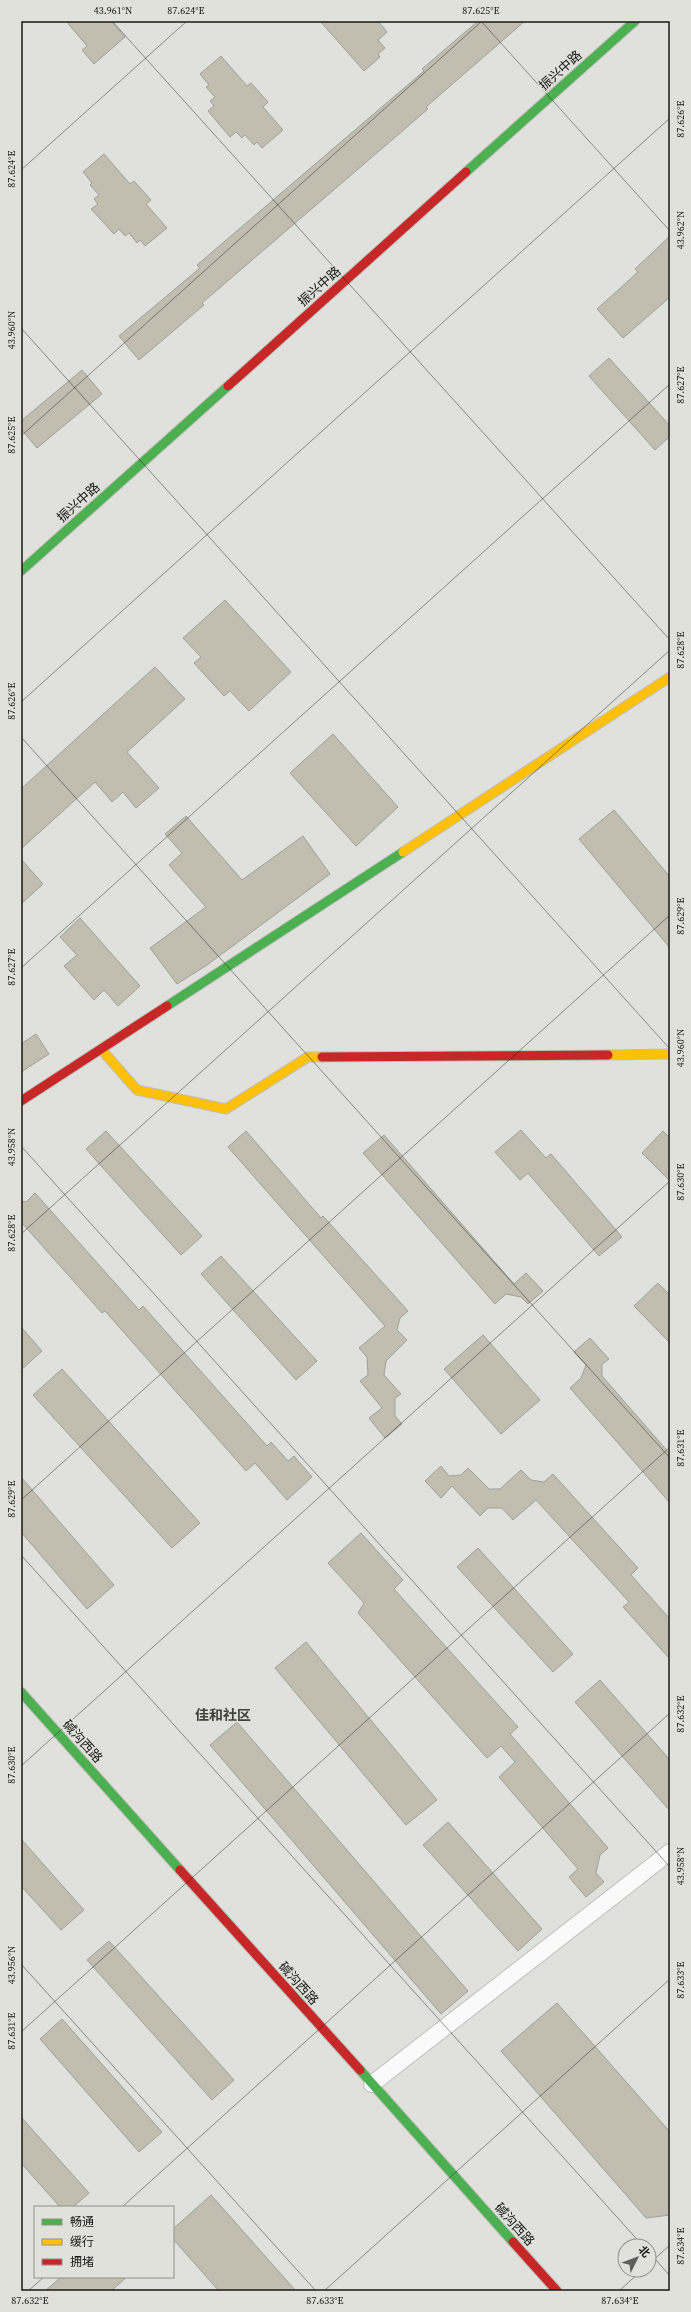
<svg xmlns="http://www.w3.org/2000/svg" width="691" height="2312" font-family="'Source Serif 4','Noto Sans SC',serif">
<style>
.building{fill:#c1beaf;stroke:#9f9f9c}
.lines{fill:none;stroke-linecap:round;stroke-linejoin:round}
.street-casing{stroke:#bebebb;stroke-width:18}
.fast-casing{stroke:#bebebb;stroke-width:11}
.slow-casing{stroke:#bebebb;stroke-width:11}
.jam-casing{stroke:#bebebb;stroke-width:11}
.street{stroke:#fafafa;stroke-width:16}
.fast{stroke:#4caf50;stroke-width:9}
.slow{stroke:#ffc107;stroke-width:9}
.jam{stroke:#c62828;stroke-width:9}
.ticks{fill:none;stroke:#181816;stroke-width:1;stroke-opacity:0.45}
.labels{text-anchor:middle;stroke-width:3;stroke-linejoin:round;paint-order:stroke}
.street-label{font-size:13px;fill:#181816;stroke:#e1e1db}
.neighbourhood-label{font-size:14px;font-weight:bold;fill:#42423d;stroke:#e1e1db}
.neatline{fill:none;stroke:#181816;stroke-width:1.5}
.ticks-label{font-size:10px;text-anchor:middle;fill:#181816}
</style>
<rect width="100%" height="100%" fill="#e0e0dc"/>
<!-- building -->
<g class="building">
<path d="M66,21H111L125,37L94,64L82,50L87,46Z"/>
<path d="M320,21H378L387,32L378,40L385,48L378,54L380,57L364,71Z"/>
<path d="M478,21H525L426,107L428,109L202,303L204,305L139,360L119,336L200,268L197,265L424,71L422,69Z"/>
<path d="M221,56L247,86L251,83L268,102L263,107L283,130L262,148L257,142L254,145L245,135L242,138L236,132L230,137L208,111L214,106L210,101L215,97L206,87L209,85L200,74Z"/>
<path d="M104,154L130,184L134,181L151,200L146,204L167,228L145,246L140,240L137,243L129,233L125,236L119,229L114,234L91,209L98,204L94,199L99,195L90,185L92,183L83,172Z"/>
<path d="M670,236V297L623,338L597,309L638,272L635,269Z"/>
<path d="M609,358L670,426V436L655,450L589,376Z"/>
<path d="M82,370L102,394L37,448L21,429V421Z"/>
<path d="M225,600L291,672L249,711L230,691L224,696L194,663L201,657L183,638Z"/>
<path d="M155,667L185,699L127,752L159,788L136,808L123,792L112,802L95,782L21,849V789Z"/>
<path d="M333,734L398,807L356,846L290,773Z"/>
<path d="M614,810L670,877V948L579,839Z"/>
<path d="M186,816L242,880L303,836L330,874L207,965L177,984L150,948L206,907L169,865L182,853L165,834Z"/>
<path d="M21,859L43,884L21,904Z"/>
<path d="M80,918L140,986L118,1006L104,990L94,1000L64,966L77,955L60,937Z"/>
<path d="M36,1034L49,1054L21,1072V1044Z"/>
<path d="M521,1130L546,1158L551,1154L622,1237L599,1256L528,1173L520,1180L495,1152Z"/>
<path d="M106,1131L202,1236L181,1255L86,1149Z"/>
<path d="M246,1131L321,1218L323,1216L408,1311L400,1318L397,1330L407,1340L386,1361L384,1375L401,1394L395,1398V1416L402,1424L385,1438L369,1418L382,1408L360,1381L368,1375L367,1357L359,1348L385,1326L228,1147Z"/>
<path d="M663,1131L670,1138V1181L642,1153Z"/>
<path d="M384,1135L514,1284L526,1273L543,1291L528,1304L521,1297L506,1294L495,1304L363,1153Z"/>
<path d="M35,1193L139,1310L143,1306L267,1446L271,1442L288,1461L294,1456L312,1477L287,1500L255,1463L246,1471L105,1311L102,1313L21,1222V1201L26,1202Z"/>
<path d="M221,1256L317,1361L296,1380L201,1274Z"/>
<path d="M658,1283L670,1295V1343L634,1306Z"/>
<path d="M21,1327L42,1351L21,1370Z"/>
<path d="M483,1335L540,1400L501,1434L444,1369Z"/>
<path d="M590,1338L609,1359L602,1364V1376L670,1454V1503L570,1388L581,1378L586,1365L574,1352Z"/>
<path d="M62,1369L200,1523L172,1548L33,1395Z"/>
<path d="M441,1466L449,1476L461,1475L468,1468L489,1489H500L521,1470L531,1480L544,1482L553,1474L638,1568L631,1575L670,1619V1659L623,1607L629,1602L536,1500L513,1520L502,1508H488L480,1516L452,1486L441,1498L425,1481Z"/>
<path d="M21,1477L114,1585L87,1609L21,1532Z"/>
<path d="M361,1533L403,1580L394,1589L518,1727L510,1734L608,1848L600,1855L596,1873L604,1882L586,1897L569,1877L578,1869L499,1777L515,1762L501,1746L487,1758L358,1613L364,1603L328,1563Z"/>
<path d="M478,1548L573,1654L553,1672L457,1567Z"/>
<path d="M306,1642L437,1800L406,1825L275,1668Z"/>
<path d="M600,1680L670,1760V1811L575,1702Z"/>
<path d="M237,1722L468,1991L441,2014L210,1745Z"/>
<path d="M448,1822L542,1929L518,1951L423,1845Z"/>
<path d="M21,1839L84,1910L61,1930L21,1886Z"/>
<path d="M109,1941L234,2080L212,2100L87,1960Z"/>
<path d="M557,2003L670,2132V2215L646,2218L501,2051Z"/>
<path d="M62,2019L162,2132L139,2152L40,2039Z"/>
<path d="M21,2117L89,2193L73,2207H60L21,2163Z"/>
<path d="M211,2195L296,2291H219L173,2239V2229Z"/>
<path d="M61,2277H127L111,2291H45Z"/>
</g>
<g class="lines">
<!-- street casing -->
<g class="street-casing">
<path id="street" d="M372,2084L670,1852"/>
</g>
<!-- fast casing -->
<g class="fast-casing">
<g id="fast">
<path d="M466,172L635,21"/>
<path d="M21,571L228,386"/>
<path d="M167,1006L403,852"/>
<path d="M21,1692L180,1870"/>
<path d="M360,2070L513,2242"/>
</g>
</g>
<!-- slow casing -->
<g class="slow-casing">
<g id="slow">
<path d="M403,852L670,677"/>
<path d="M101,1049L137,1090L226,1109L308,1057H322"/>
<path d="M608,1055L670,1054"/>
</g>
</g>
<!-- jam casing -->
<g class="jam-casing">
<g id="jam">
<path d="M228,386L466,172"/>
<path d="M322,1057L608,1055"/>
<path d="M21,1101L167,1006"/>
<path d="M180,1870L360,2070"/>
<path d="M513,2242L557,2291"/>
</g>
</g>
<!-- street -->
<use href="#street" class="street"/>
<!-- fast -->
<use href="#fast" class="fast"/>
<!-- slow -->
<use href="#slow" class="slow"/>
<!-- jam -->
<use href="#jam" class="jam"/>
</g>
<!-- ticks -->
<path class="ticks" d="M112,21L670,640M481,21L670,231M21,170L187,21M21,328L670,1049M21,436L482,21M21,702L670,118M21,737L670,1458M21,968L670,384M21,1146L670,1867M21,1234L670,650M21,1500L670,915M21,1555L643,2246M21,1766L670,1181M21,1964L316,2291M21,2032L670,1447M122,2207L670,1713M649,2252L670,2276M649,2264L670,2245M28,2291L44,2277M324,2291L670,1979M619,2291L642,2270"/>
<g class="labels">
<!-- street labels -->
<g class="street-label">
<text transform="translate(560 70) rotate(-42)" y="5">振兴中路</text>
<text transform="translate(319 286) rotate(-42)" y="5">振兴中路</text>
<text transform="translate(78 502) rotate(-42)" y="5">振兴中路</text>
<text transform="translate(83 1741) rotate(48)" y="5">碱沟西路</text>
<text transform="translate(299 1983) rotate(48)" y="5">碱沟西路</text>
<text transform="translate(515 2224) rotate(48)" y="5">碱沟西路</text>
</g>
<!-- neighbourhood labels -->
<g class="neighbourhood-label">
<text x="223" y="1720">佳和社区</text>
</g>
</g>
<!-- border -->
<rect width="691" height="2312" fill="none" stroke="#e1e1db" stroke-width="44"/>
<!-- legend -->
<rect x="34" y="2206" width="140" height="72" fill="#e1e1db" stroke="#91918c"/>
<rect x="42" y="2219" width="20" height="6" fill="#4caf50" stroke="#91918c"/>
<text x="70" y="2226" font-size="12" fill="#181816">畅通</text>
<rect x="42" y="2239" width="20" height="6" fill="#ffc107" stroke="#91918c"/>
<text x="70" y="2246" font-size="12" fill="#181816">缓行</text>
<rect x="42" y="2259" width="20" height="6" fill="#c62828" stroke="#91918c"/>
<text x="70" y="2266" font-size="12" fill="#181816">拥堵</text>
<!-- north arrow -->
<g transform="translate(637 2258) rotate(48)"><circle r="19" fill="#e1e1db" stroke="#91918c"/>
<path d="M0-3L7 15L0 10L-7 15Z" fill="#5e5e5b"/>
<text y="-6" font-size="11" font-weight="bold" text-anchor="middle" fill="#181816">北</text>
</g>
<rect x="22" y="22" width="647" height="2268" class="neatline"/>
<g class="ticks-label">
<text x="113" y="14">43.961°N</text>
<text x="186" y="14">87.624°E</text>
<text x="481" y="14">87.625°E</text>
<text transform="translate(680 119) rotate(-90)" y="4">87.626°E</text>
<text transform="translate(11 169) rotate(-90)" y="4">87.624°E</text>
<text transform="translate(680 230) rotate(-90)" y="4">43.962°N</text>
<text transform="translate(11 330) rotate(-90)" y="4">43.960°N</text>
<text transform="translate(680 385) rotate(-90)" y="4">87.627°E</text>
<text transform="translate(11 435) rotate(-90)" y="4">87.625°E</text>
<text transform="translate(680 650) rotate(-90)" y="4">87.628°E</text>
<text transform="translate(11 701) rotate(-90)" y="4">87.626°E</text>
<text transform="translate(680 916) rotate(-90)" y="4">87.629°E</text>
<text transform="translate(11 967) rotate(-90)" y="4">87.627°E</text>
<text transform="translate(680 1048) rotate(-90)" y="4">43.960°N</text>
<text transform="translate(11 1147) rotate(-90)" y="4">43.958°N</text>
<text transform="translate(680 1182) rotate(-90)" y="4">87.630°E</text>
<text transform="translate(11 1233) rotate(-90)" y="4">87.628°E</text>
<text transform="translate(680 1448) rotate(-90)" y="4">87.631°E</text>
<text transform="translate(11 1499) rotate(-90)" y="4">87.629°E</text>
<text transform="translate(680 1714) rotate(-90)" y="4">87.632°E</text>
<text transform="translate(11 1765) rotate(-90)" y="4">87.630°E</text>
<text transform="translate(680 1866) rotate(-90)" y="4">43.958°N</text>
<text transform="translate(11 1965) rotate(-90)" y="4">43.956°N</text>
<text transform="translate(680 1980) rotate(-90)" y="4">87.633°E</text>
<text transform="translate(11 2031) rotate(-90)" y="4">87.631°E</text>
<text transform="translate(680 2246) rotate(-90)" y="4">87.634°E</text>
<text x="30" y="2304">87.632°E</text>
<text x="325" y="2304">87.633°E</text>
<text x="620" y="2304">87.634°E</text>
</g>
</svg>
